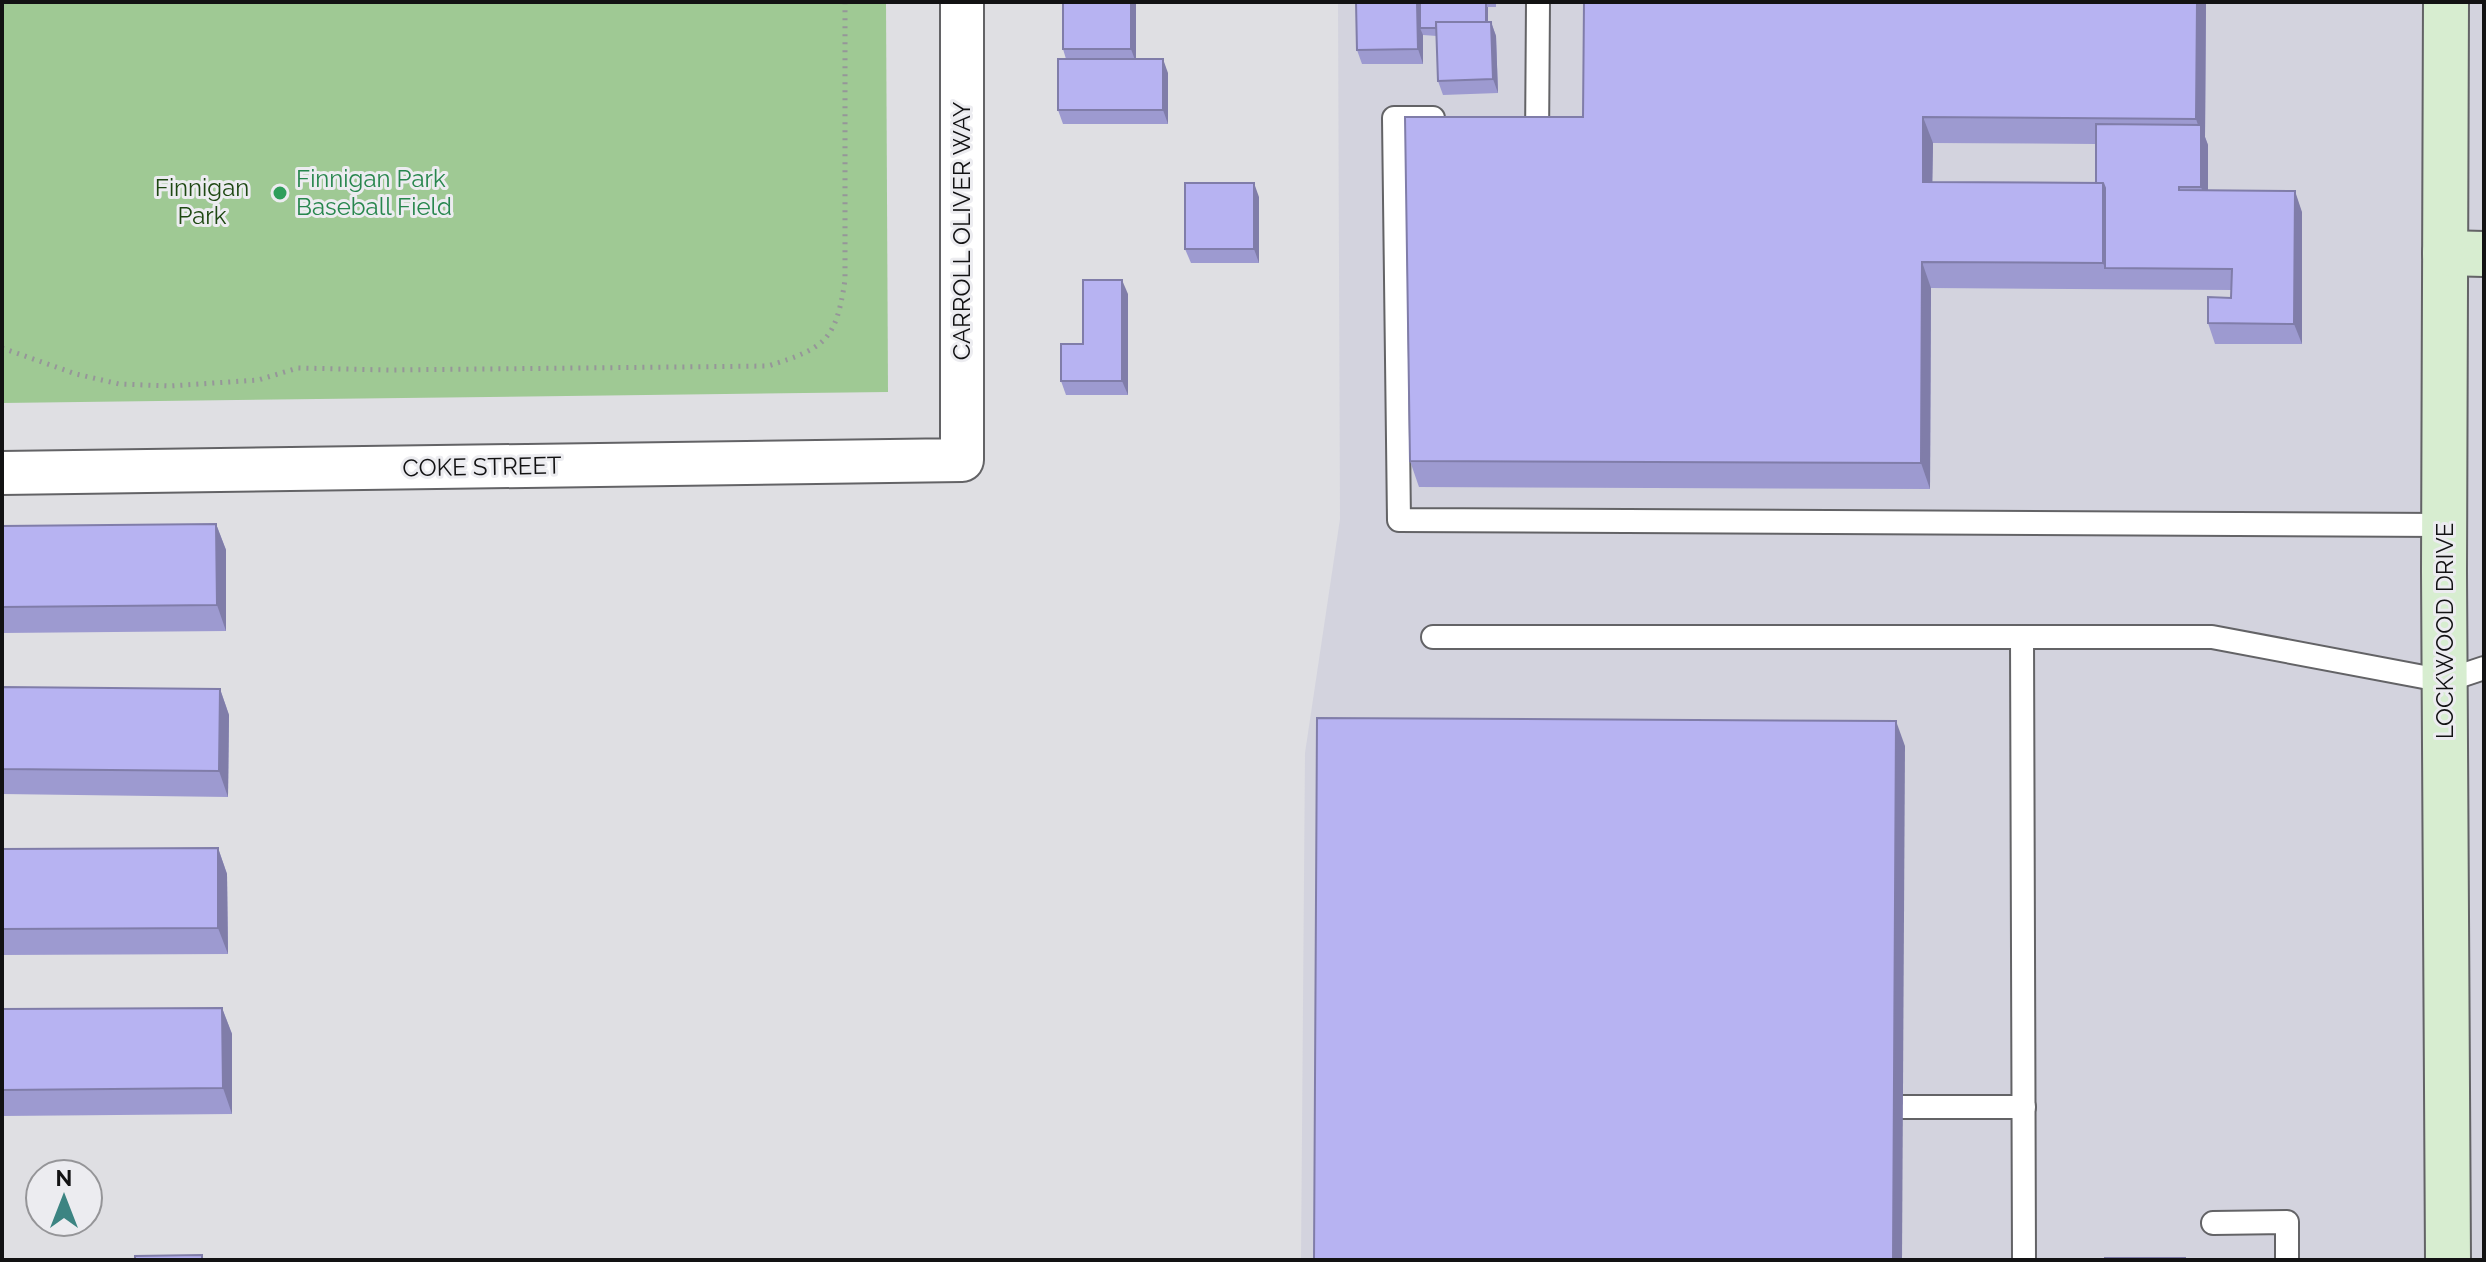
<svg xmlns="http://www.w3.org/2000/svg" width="2486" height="1262" font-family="Raleway,sans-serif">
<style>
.built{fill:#d3d3de}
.green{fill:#9fc994}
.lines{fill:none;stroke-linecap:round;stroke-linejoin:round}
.service-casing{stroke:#636366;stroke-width:26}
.minor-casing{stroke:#636366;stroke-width:46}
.secondary-casing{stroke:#636366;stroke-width:48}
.path{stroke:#969699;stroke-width:5;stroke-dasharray:2 6;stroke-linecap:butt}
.service{stroke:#fff;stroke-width:22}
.minor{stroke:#fff;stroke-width:42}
.secondary{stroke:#d7edd0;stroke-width:44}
.wall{fill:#9d9ad0;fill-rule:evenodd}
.shaded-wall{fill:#807da9}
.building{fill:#b7b3f2;stroke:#807da9;stroke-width:2}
.leisure-dot{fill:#2e9e5b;stroke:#ececf0;stroke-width:3}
.labels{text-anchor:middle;stroke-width:6;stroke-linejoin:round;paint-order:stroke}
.leisure-label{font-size:24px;fill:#27864d;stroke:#ececf0;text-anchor:start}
.park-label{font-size:24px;fill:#1e4812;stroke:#ececf0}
.street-label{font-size:24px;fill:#121213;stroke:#ececf0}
</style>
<rect width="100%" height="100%" fill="#dfdfe3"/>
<!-- built -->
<path class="built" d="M1338,2H2484V1260H1301L1305,753L1340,519Z"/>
<!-- green -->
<path class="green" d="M2,2H886L888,392L2,403Z"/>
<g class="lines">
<!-- service casing -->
<g class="service-casing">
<g id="service">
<path d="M1433,118H1394L1399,520L2444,525"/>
<path d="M1537,143L1538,2"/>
<path d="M1433,637H2212L2445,681L2484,668"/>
<path d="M2022,637L2024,1260"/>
<path d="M1903,1107H2024"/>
<path d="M2213,1223L2287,1222V1260"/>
</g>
</g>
<!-- minor casing -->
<g class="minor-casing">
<path id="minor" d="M2,473L962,460V2"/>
</g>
<!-- secondary casing -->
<g class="secondary-casing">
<g id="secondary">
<path d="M2446,2L2444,572L2448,1260"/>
<path d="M2445,253L2484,254"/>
</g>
</g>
<!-- path -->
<path class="path" d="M2,348L76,374L119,384L170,386L258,380L298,368L389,370L768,366C825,348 836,341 845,280V2"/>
<!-- service -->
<use href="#service" class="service"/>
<!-- minor -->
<use href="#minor" class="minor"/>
<!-- secondary -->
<use href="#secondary" class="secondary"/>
</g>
<!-- wall -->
<g class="wall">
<path d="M1136,2V59L1168,73V124H1063L1058,110L1066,59L1063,49Z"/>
<path d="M1356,2H1496V7H1488V22H1491L1496,36L1498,93L1443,95L1438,81L1437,36L1423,35V64H1362L1357,50Z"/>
<path d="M1584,2H2206L2205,137L2208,145V191L2302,212V344H2215L2208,323L2231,298L2232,290L1931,288L1930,489L1419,487L1410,461L1583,117ZM1933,143L2096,144V183L1932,182Z"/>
<path d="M1259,197V263H1191L1185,249Z"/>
<path d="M1128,294V395H1066L1061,381L1083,344Z"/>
<path d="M216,524L226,550V631L2,633V526Z"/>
<path d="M2,687L220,689L229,715L228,797L2,794Z"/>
<path d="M218,848L227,874L228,954L2,955V849Z"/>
<path d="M222,1008L232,1034V1114L2,1116V1009Z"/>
</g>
<!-- shaded-wall -->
<g class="shaded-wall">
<path d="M1131,2H1136V63L1131,49Z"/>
<path d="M1417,2H1421L1420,28L1423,35V64L1418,49Z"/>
<path d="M2197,2H2206L2205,137L2208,145V207L2201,187V134L2196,119Z"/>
<path d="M1486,7H1488V36L1486,28Z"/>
<path d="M1491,22L1496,36L1498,93L1493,79Z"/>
<path d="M1163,59L1168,73V124L1163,110Z"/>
<path d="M1923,117L1933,143L1932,208L1923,182Z"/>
<path d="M1254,183L1259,197V263L1254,249Z"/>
<path d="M2103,183L2113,209L2105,268L2103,263Z"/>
<path d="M2295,191L2302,212V344L2294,324Z"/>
<path d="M1922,262L1931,288L1930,489L1921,463Z"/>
<path d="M1122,280L1128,294V395L1122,381Z"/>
<path d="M216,524L226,550V631L217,605Z"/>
<path d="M220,689L229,715L228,797L219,771Z"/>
<path d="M1896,721L1905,746L1902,1260H1893Z"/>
<path d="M218,848L227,874L228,954L218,928Z"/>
<path d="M222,1008L232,1034V1114L223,1088Z"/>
</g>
<!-- building -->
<g class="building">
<rect x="1063" y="2" width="68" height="47"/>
<path d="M1356,2H1417L1418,49L1357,50Z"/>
<path d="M1420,2H1486V22H1436V28H1420Z"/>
<path d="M1584,2H2197L2196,119L1923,117V182L2103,183V263L1922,262L1921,463L1410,461L1405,117H1583Z"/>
<path d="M1436,22H1491L1493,79L1438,81Z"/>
<rect x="1058" y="59" width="105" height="51"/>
<path d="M2096,124L2201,125V187H2179V190L2295,191L2294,324L2208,323V297L2231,298L2232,269L2105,268V188L2103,183H2096Z"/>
<rect x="1185" y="183" width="69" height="66"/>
<path d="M1083,280H1122V381H1061V344H1083Z"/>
<path d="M216,524L217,605L2,607V526Z"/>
<path d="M2,687L220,689L219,771L2,769Z"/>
<path d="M1317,718L1896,721L1893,1260H1314Z"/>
<path d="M218,848V928L2,929V849Z"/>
<path d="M222,1008L223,1088L2,1090V1009Z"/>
<path d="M202,1255V1260H135V1256Z"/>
<rect x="2105" y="1258" width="80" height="2"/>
</g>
<!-- markers -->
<circle class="leisure-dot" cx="280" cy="193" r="8"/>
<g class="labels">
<!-- leisure labels -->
<g class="leisure-label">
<text x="296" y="187">Finnigan Park<tspan x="296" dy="28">Baseball Field</tspan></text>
</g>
<!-- park labels -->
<g class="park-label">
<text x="202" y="196">Finnigan<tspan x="202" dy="28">Park</tspan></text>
</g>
<!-- street labels -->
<g class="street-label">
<text transform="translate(962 231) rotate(-90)" y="8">CARROLL OLIVER WAY</text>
<text transform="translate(482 467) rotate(-1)" y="8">COKE STREET</text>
<text transform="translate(2445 631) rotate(-90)" y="8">LOCKWOOD DRIVE</text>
</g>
</g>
<!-- border -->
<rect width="2486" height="1262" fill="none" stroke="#121213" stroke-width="8"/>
<!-- north arrow -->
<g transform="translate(64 1198)"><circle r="38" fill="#ececf0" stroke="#959598" stroke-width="2"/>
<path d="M0-6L14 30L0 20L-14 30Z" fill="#3c8482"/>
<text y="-12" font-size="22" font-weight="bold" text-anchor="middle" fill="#121213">N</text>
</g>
</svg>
